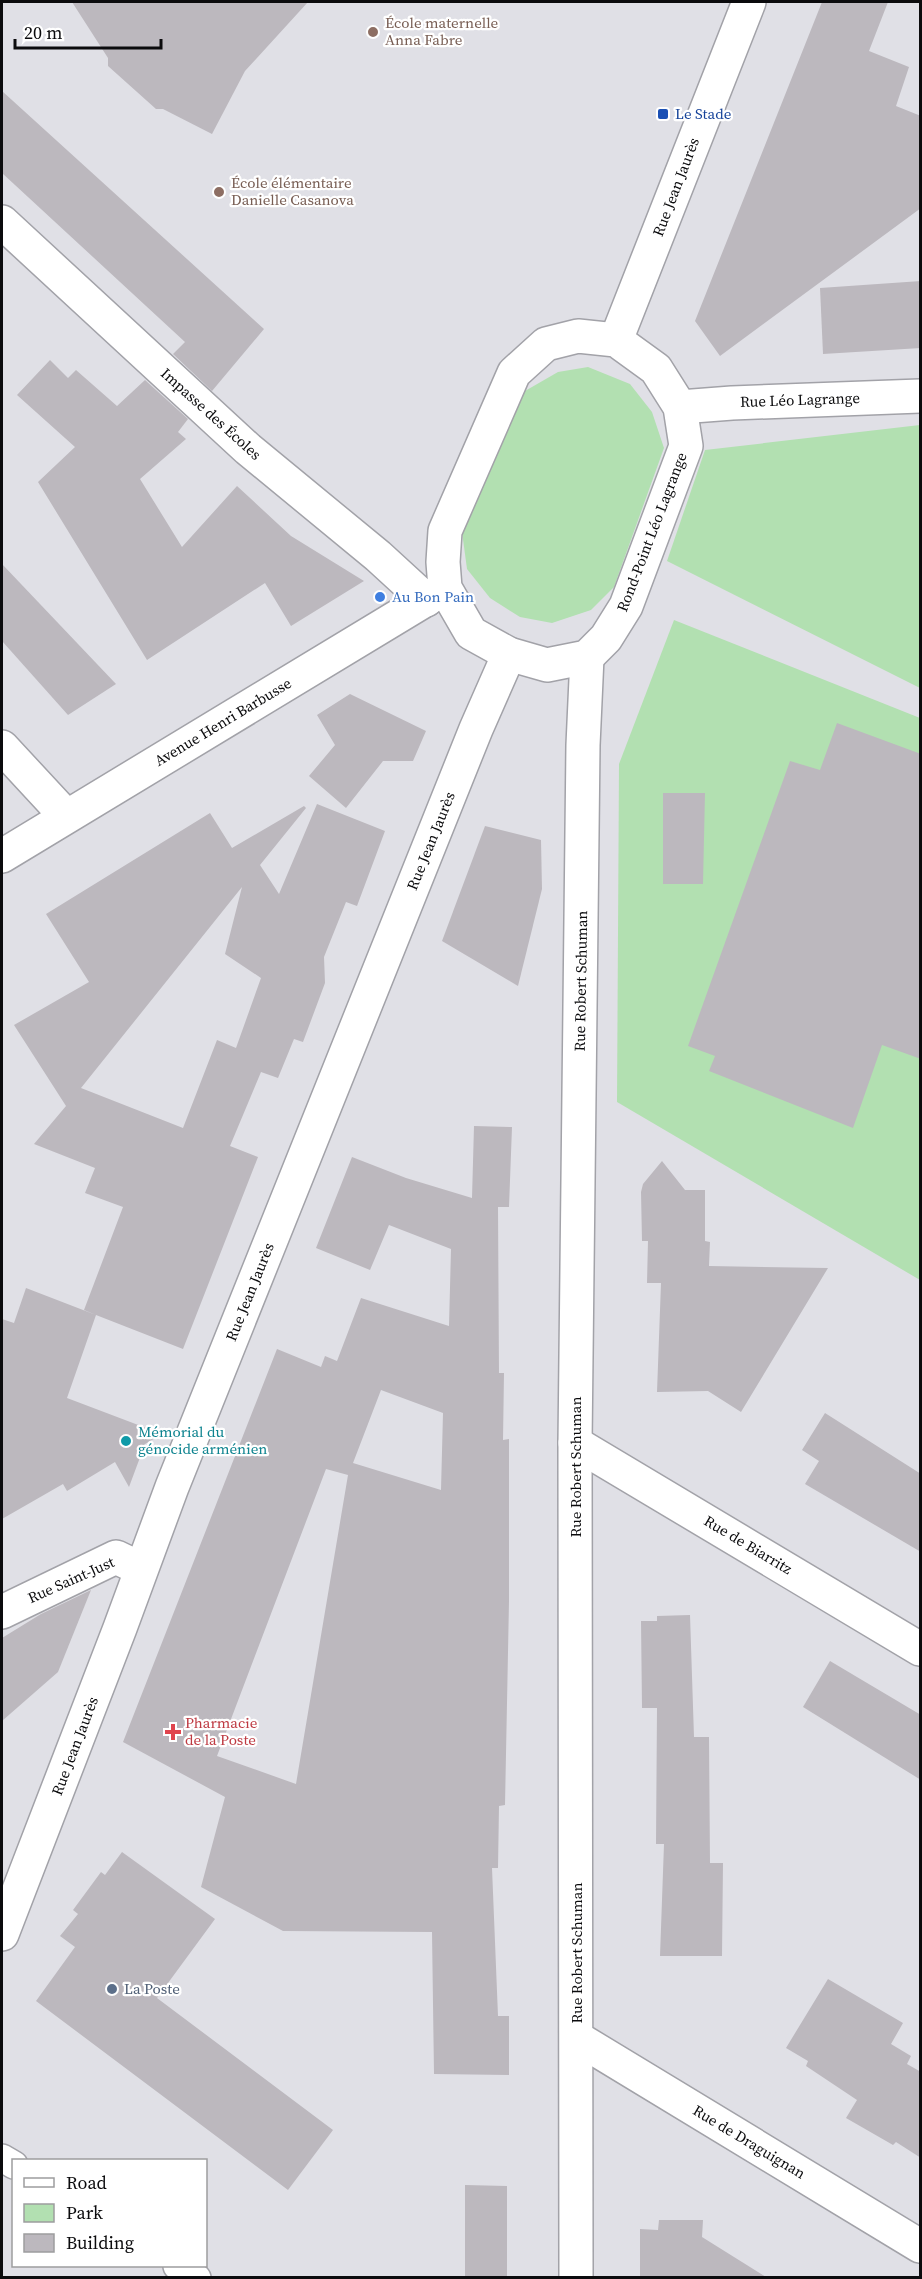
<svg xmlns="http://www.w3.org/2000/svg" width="922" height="2279" font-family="'Source Serif 4',serif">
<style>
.green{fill:#b2e0b1}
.building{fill:#bcb8be;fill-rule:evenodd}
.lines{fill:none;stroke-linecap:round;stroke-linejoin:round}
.service-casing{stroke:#a2a2a8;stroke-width:30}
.minor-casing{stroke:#a2a2a8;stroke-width:36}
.tertiary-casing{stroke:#a2a2a8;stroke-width:36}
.service{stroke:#fff;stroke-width:27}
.minor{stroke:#fff;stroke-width:33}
.tertiary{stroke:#fff;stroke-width:33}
.education-dot{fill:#8d6e63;stroke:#fff;stroke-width:2}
.transit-dot{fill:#1a4fb4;stroke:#fff;stroke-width:2}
.shop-dot{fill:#3f7fe0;stroke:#fff;stroke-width:2}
.culture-dot{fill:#0f9aa8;stroke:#fff;stroke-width:2}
.health-dot{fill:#e0444e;stroke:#fff;stroke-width:2}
.service-dot{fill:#5c6f8a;stroke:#fff;stroke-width:2}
.labels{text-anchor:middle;stroke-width:4.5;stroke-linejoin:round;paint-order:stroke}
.education-label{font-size:15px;fill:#785e54;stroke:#fff;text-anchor:start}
.transit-label{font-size:15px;fill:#164399;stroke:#fff;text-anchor:start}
.street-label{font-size:15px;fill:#0b0b0d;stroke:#fff}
.shop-label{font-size:15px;fill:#366cbe;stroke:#fff;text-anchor:start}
.culture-label{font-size:15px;fill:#0d838f;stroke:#fff;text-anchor:start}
.health-label{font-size:15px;fill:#be3a42;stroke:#fff;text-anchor:start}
.service-label{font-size:15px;fill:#4e5e75;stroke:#fff;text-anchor:start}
</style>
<rect width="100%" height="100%" fill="#e0e0e6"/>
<!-- green -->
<g class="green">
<path d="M588,367L630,384L652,412L664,448L614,587L591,610L552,623L520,617L490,598L467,569L462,532L525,391L558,372Z"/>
<path d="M920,425V688L667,561L705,450Z"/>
<path d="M674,620L920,718V1280L617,1102L619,764Z"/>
</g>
<!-- building -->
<g class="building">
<path d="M72,2H308L245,71L212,134L163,109H156L108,66V58Z"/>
<path d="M822,2H888L869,51L909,67L896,106L921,116V208L720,356L695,321Z"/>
<path d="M2,91L264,329L212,391L173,354L185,342L2,173Z"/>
<path d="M921,281V348L823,354L820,288Z"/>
<path d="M50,360L68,378L76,370L117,406L145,380L188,419L178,432L186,439L140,479L182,547L237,486L291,536L364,581L291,626L265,583L147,660L38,482L75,447L17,395Z"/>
<path d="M2,564L116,684L68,715L2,641Z"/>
<path d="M350,694L426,731L413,761H383L346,808L309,776L335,745L317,715Z"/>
<path d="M837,723L921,754V1059L882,1045L853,1128L709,1071L715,1056L688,1046L790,761L820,770Z"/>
<path d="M663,793H705L703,884H663Z"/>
<path d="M317,804L385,831L357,906L346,902L324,957L325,983L303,1042L294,1039L278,1078L261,1072L230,1146L258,1157L183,1349L96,1315L67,1398L162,1434L145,1444L129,1487L115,1462L67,1491L63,1484L2,1519V1319L14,1323L26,1288L96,1315L84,1310L123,1207L85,1193L95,1168L34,1144L66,1106L14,1025L89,982L46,914L210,813L232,848L304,806L306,808L260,865L279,894ZM242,887L225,954L261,978L236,1048L217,1040L183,1128L81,1088Z"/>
<path d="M485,826L541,840L542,889L518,986L442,941Z"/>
<path d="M474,1126L512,1127L509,1207H498L499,1373H504L503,1440L509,1439V1601L505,1805L499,1806L498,1868H492L498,2016H509V2075L434,2074L432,1932L283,1931L201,1887L225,1797L123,1742L277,1349L321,1367L325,1356L337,1361L361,1298L449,1326L451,1249L389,1225L370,1270L316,1248L352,1157L406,1178L472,1198ZM381,1390L443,1413L441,1490L353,1463ZM326,1469L348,1475L296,1784L217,1756Z"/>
<path d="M662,1161L685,1190H705V1241L710,1242L709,1266L828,1268L741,1412L708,1391L657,1392L661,1283H647L648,1241H642L641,1192L643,1184Z"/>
<path d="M825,1413L921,1474V1552L805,1484L819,1461L802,1450Z"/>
<path d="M91,1590L58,1672L2,1721V1638L41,1614Z"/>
<path d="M690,1615L694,1737H709L710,1863H723L722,1956H660L664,1844H656L657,1708H642L641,1621H657V1616Z"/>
<path d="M830,1661L921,1715V1780L803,1707Z"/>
<path d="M122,1852L215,1919L157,1998L333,2130L288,2190L36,2001L75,1947L60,1936L78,1914L73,1910L101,1872L105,1875Z"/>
<path d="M828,1979L903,2023L891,2044L911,2056L907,2064L921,2072V2158L896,2142L893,2145L846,2118L857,2100L806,2066L808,2061L786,2048Z"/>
<path d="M465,2185L507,2186V2277H465Z"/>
<path d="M659,2220H703L702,2237L766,2277H640V2229L658,2230Z"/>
</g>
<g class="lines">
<!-- service casing -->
<g class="service-casing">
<g id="service">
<path d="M2,2158L14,2165"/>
<path d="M177,2266L197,2278"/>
</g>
</g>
<!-- minor casing -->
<g class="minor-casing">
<g id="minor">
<path d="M2,222L248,449L378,556L426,600"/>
<path d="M680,407L732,403L920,396"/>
<path d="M2,747L66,816"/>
<path d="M575,1443L920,1649"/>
<path d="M2,1612L116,1557L141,1569"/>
<path d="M2,1934L120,1628L172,1487L476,729L509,654"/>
<path d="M577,2038L920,2246"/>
<path d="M576,2278L575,1443L583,745L587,657"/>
</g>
</g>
<!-- tertiary casing -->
<g class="tertiary-casing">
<g id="tertiary">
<path d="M578,336L616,340L656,369L680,407L686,446L626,606L606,638L587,657L547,665L509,654L471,633L445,588L443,562L445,531L514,373L546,344Z"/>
<path d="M616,340L749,2"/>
<path d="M2,856L445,588"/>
</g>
</g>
<!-- service -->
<use href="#service" class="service"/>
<!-- minor -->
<use href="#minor" class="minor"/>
<!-- tertiary -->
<use href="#tertiary" class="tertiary"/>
</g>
<!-- markers -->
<g class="education-dot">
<circle cx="373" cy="32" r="6"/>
<circle cx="219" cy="192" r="6"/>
</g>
<rect class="transit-dot" x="657" y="108" width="12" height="12" rx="3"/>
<circle class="shop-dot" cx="380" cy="597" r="6"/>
<circle class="culture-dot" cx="126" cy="1441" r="6"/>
<path class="health-dot" d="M170 1723h6v6h6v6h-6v6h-6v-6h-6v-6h6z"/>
<circle class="service-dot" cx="112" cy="1989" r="6"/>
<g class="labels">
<!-- education labels -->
<g class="education-label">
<text x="385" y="28">École maternelle<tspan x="385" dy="17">Anna Fabre</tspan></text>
<text x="231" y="188">École élémentaire<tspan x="231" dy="17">Danielle Casanova</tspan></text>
</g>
<!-- transit labels -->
<g class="transit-label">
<text x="675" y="119">Le Stade</text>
</g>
<!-- street labels -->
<g class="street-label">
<text transform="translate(676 187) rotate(-69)" y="5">Rue Jean Jaurès</text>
<text transform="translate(800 400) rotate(-2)" y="5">Rue Léo Lagrange</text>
<text transform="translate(211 414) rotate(42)" y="5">Impasse des Écoles</text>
<text transform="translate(652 532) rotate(-69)" y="5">Rond-Point Léo Lagrange</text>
<text transform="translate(223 722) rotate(-31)" y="5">Avenue Henri Barbusse</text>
<text transform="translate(431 841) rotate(-68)" y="5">Rue Jean Jaurès</text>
<text transform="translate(581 981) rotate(-89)" y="5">Rue Robert Schuman</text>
<text transform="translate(250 1292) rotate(-68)" y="5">Rue Jean Jaurès</text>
<text transform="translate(576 1467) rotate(-90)" y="5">Rue Robert Schuman</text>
<text transform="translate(748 1545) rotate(31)" y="5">Rue de Biarritz</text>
<text transform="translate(71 1580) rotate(-24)" y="5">Rue Saint-Just</text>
<text transform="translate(75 1746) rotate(-69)" y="5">Rue Jean Jaurès</text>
<text transform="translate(577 1953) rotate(-90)" y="5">Rue Robert Schuman</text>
<text transform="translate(749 2142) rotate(31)" y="5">Rue de Draguignan</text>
</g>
<!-- shop labels -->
<g class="shop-label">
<text x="392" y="602">Au Bon Pain</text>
</g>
<!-- culture labels -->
<g class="culture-label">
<text x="138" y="1437">Mémorial du<tspan x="138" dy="17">génocide arménien</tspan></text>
</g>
<!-- health labels -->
<g class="health-label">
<text x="185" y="1728">Pharmacie<tspan x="185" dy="17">de la Poste</tspan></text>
</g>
<!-- service labels -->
<g class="service-label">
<text x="124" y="1994">La Poste</text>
</g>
</g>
<!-- border -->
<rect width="922" height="2279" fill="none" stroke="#0b0b0d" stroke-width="6"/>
<!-- legend -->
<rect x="12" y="2159" width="195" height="108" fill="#ffffff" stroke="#9d9d9e" stroke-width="1.5"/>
<rect x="24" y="2178" width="30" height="9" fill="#ffffff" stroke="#9d9d9e" stroke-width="1.5"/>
<text x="66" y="2189" font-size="18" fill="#0b0b0d">Road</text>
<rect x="24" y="2204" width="30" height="18" fill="#b2e0b1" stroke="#9d9d9e" stroke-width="1.5"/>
<text x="66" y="2219" font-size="18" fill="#0b0b0d">Park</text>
<rect x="24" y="2234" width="30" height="18" fill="#bcb8be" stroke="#9d9d9e" stroke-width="1.5"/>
<text x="66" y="2249" font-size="18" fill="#0b0b0d">Building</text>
<!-- scale -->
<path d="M15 39v9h146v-9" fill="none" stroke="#0b0b0d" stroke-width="3"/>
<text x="24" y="39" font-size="18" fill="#0b0b0d" stroke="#ffffff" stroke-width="4.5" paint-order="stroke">20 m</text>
</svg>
